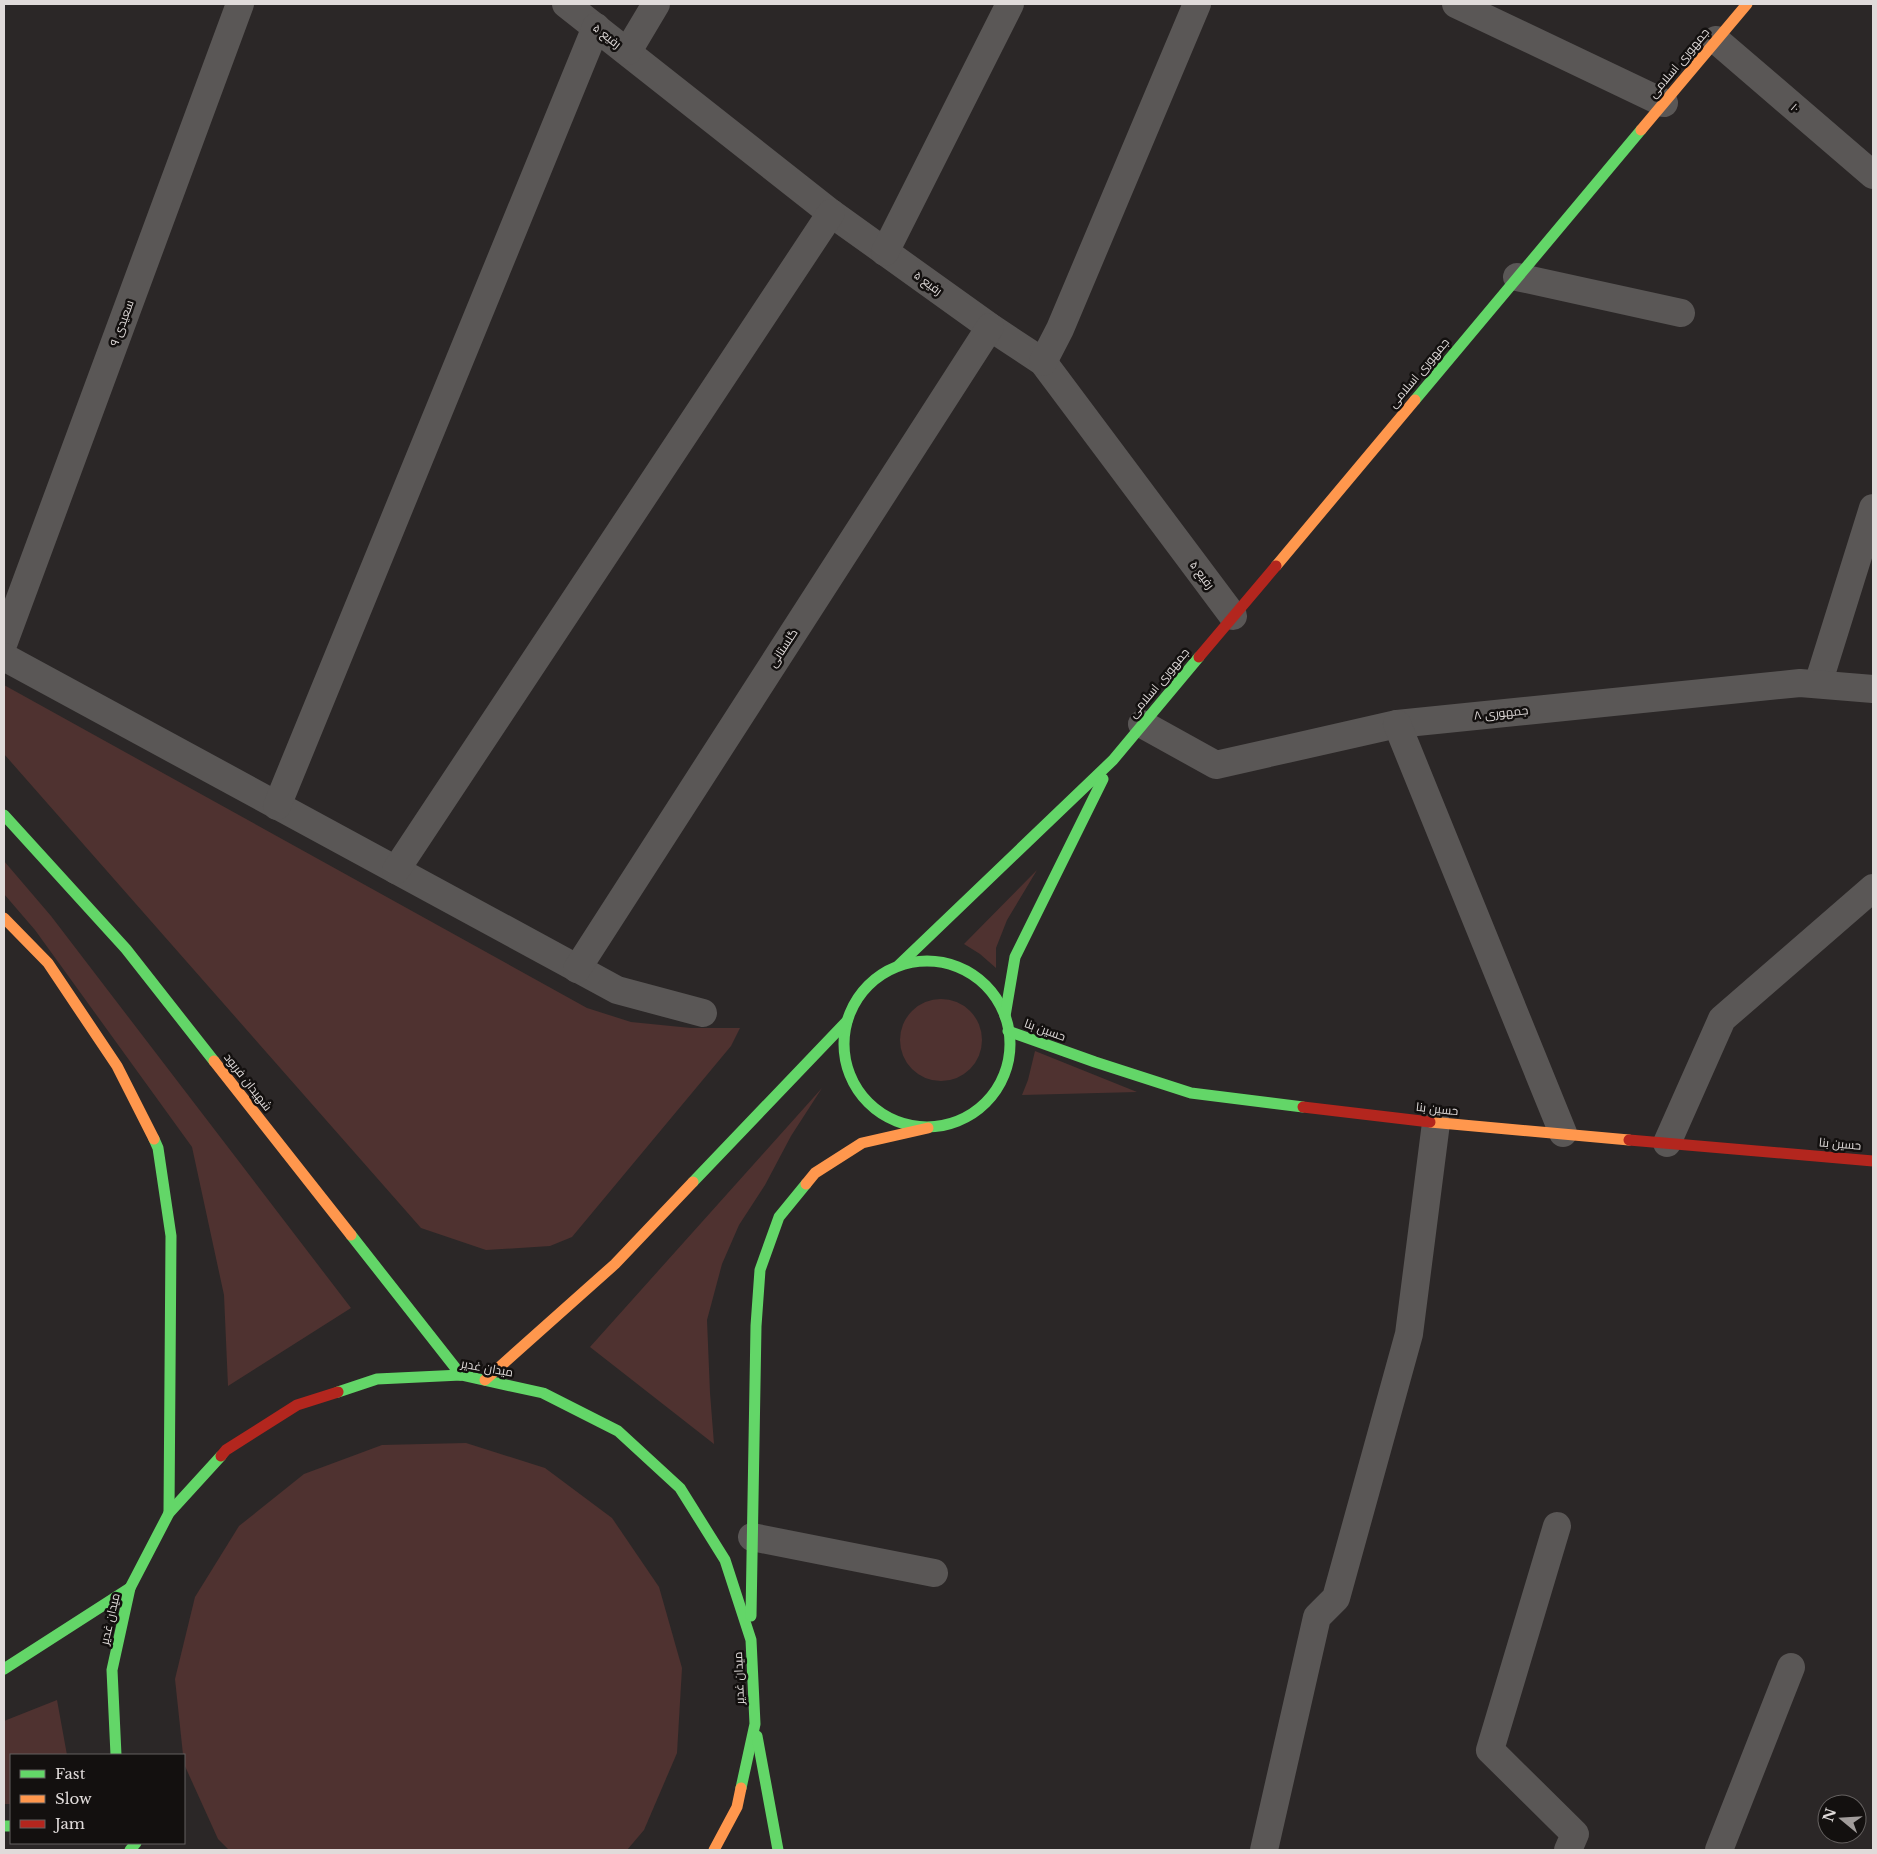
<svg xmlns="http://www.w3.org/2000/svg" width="1877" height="1854" font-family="'Libre Baskerville',Cairo,serif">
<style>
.green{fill:#4f3230}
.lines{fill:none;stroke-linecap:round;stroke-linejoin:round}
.street{stroke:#5a5756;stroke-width:28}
.fast{stroke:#63d668;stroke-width:11}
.slow{stroke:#ff974d;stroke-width:11}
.jam{stroke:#b3261e;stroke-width:11}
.labels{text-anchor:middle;stroke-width:5;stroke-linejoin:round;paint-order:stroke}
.street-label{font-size:12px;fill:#e0dbda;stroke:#13100f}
</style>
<rect width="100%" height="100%" fill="#2b2727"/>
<!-- green -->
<g class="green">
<path d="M4,685L587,1008L631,1022L691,1028H740L731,1046L572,1237L550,1246L486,1250L421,1228L4,754Z"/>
<path d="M4,861L51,916L351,1308L228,1386L224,1295L192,1147L35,930L4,894Z"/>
<path d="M1037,870L1007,920L996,948V968L980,954L964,944Z"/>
<circle cx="941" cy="1040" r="41"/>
<path d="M1035,1051L1137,1092L1022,1095L1028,1080Z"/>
<path d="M822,1088L791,1136L765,1185L739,1225L722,1264L707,1320L710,1393L714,1444L590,1347Z"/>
<path d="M466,1443L545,1468L612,1518L659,1587L682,1668L677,1753L644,1830L627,1850H229L218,1839L184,1764L175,1679L195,1597L239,1526L304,1474L382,1445Z"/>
<path d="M57,1700L67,1755H11V1804H4V1721Z"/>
</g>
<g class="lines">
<!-- street -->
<g class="street">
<path d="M566,4L831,213L990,327L1043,362L1233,616"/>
<path d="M1456,4L1664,103"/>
<path d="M1716,40L1873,175"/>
<path d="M628,51L656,4"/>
<path d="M885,252L1010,4"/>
<path d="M1517,277L1681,313"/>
<path d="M1043,362L1060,329L1197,4"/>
<path d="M4,642L240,4"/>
<path d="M4,657L617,990L703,1013"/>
<path d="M1818,684L1873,508"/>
<path d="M1142,724L1216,765L1397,724L1800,683L1873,689"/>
<path d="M1397,724L1563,1133"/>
<path d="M277,806L596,27"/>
<path d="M396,870L831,213"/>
<path d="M577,969L990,327"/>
<path d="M1667,1143L1722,1019L1873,888"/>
<path d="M1557,1526L1490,1750L1575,1834L1568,1850"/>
<path d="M752,1537L934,1573"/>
<path d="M1264,1850L1317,1617L1336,1598L1409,1334L1436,1123"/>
<path d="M1719,1850L1791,1667"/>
</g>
<!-- fast -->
<g class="fast">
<path d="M1415,400L1641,130"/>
<path d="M4,815L126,949L214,1061"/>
<circle cx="927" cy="1044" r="83"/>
<path d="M899,965L1113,760L1199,657"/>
<path d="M1005,1016L1015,957L1103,779"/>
<path d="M1008,1031L1095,1062L1191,1093L1303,1107"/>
<path d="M154,1139L158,1148L171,1236L169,1513"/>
<path d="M693,1182L847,1021"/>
<path d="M351,1235L461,1375"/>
<path d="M338,1392L377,1379L461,1375L543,1393L618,1431L680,1488L725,1560L751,1640L755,1724L741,1788"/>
<path d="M751,1616L756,1326L760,1270L779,1217L806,1184"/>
<path d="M4,1669L130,1588"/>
<path d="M757,1736L778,1850"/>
<path d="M116,1755L112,1670L130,1588L169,1513L221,1456"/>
<path d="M4,1826H11"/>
<path d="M130,1850L136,1843"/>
</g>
<!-- slow -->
<g class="slow">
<path d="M1641,130L1747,4"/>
<path d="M1276,566L1415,400"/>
<path d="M4,918L48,963L117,1066L154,1139"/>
<path d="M214,1061L351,1235"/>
<path d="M1430,1122L1629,1140"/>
<path d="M806,1184L815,1173L862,1143L928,1128"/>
<path d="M485,1380L615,1264L693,1182"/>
<path d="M714,1850L737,1807L741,1788"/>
</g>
<!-- jam -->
<g class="jam">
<path d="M1199,657L1276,566"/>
<path d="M1303,1107L1430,1122"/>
<path d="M1629,1140L1873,1161"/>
<path d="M221,1456L226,1450L297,1405L338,1392"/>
</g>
</g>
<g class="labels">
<!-- street labels -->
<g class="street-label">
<text transform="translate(607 36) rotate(38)" y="4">رفیع ۵</text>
<text transform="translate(1679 63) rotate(-50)" y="4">جمهوری اسلامی</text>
<text transform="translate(1795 108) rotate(41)" y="4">۱۰</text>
<text transform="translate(928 283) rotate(36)" y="4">رفیع ۵</text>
<text transform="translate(122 323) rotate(-70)" y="4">سعیدی ۹</text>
<text transform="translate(1419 373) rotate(-50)" y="4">جمهوری اسلامی</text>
<text transform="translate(1202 575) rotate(53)" y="4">رفیع ۵</text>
<text transform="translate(783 648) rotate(-57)" y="4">گلستانی</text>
<text transform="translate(1159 683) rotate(-50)" y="4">جمهوری اسلامی</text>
<text transform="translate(1501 713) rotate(-6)" y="4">جمهوری ۸</text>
<text transform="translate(1045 1030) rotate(20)" y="4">حسین بنا</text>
<text transform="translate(248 1082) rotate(52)" y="4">شهيدان فربود</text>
<text transform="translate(1437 1109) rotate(6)" y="4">حسین بنا</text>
<text transform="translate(1840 1144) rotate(5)" y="4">حسین بنا</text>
<text transform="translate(487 1368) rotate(10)" y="4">میدان غدیر</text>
<text transform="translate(110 1619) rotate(-77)" y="4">میدان غدیر</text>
<text transform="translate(739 1678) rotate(-92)" y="4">میدان غدیر</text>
</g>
</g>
<!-- border -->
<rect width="1877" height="1854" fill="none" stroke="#e0dbda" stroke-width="10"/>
<!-- legend -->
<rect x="10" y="1754" width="175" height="90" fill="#13100f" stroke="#656160"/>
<rect x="20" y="1770" width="25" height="8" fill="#63d668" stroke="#656160"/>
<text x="55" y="1779" font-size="15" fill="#e0dbda">Fast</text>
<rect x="20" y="1795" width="25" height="8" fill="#ff974d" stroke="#656160"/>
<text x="55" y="1804" font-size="15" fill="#e0dbda">Slow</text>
<rect x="20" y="1820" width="25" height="8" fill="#b3261e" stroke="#656160"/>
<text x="55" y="1829" font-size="15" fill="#e0dbda">Jam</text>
<!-- north arrow -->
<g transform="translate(1842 1819) rotate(288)"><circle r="24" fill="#13100f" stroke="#656160"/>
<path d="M0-4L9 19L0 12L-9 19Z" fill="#a19c9b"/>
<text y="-8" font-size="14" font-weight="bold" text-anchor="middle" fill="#e0dbda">N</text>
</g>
</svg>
